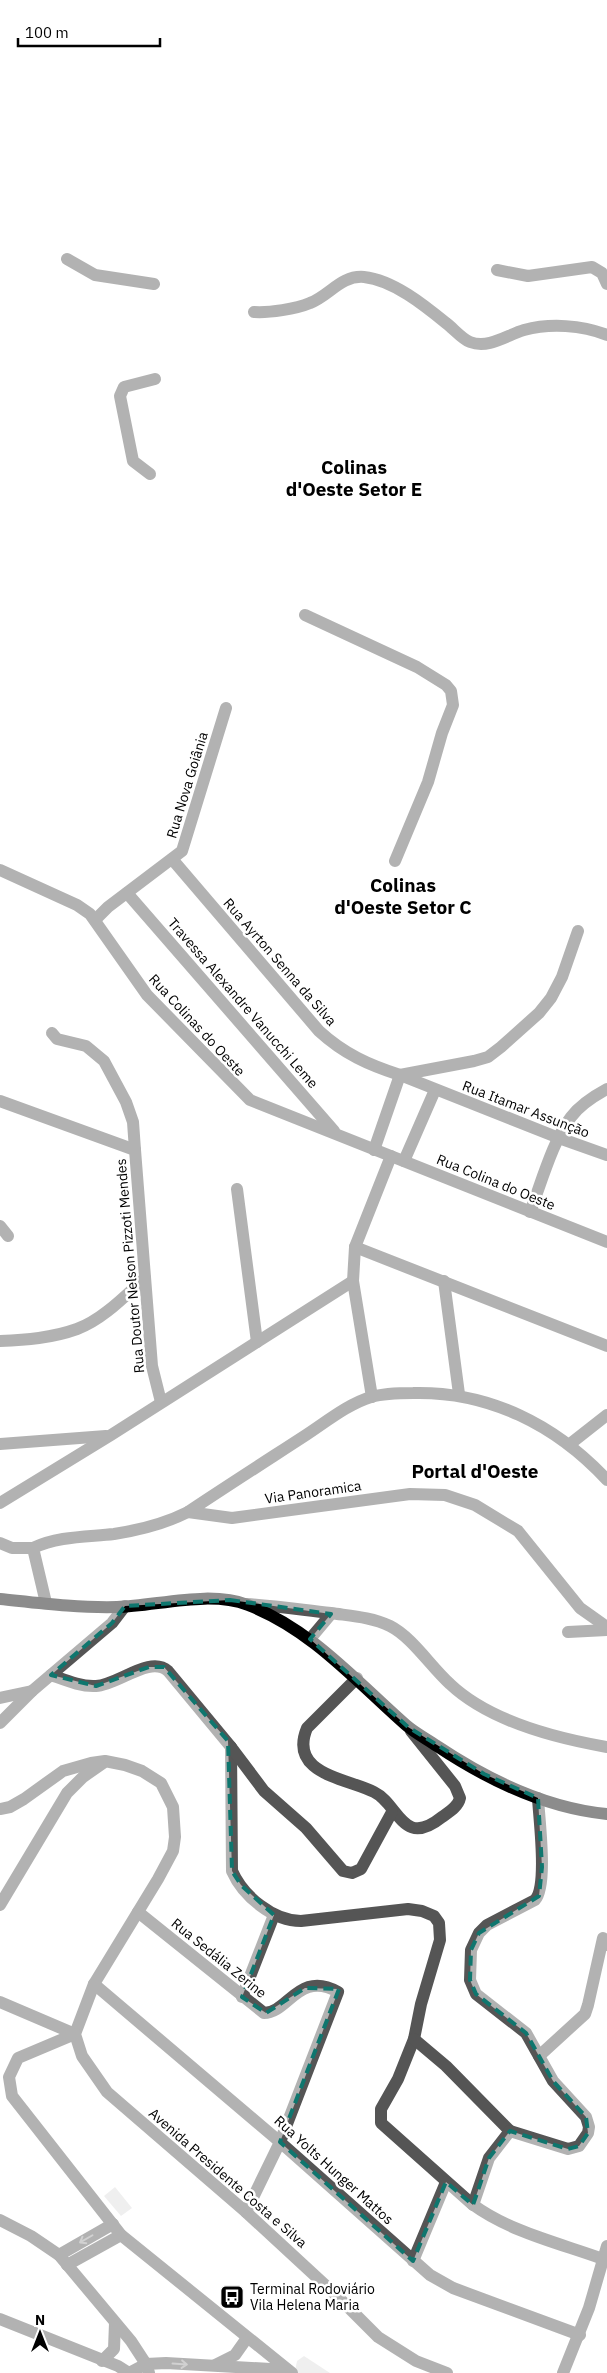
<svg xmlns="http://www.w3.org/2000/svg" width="607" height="2373" font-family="'IBM Plex Sans',sans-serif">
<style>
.green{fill:#dcdcdc}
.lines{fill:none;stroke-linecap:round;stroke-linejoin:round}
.minor{stroke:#555;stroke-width:12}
.major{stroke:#000;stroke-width:12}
.oneway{stroke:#999}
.marked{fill:none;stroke:#0f766e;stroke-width:4;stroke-dasharray:10 6;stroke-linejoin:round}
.labels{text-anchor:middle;stroke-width:5;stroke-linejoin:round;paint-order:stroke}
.street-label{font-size:14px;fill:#000;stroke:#fff}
.poi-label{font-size:14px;fill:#000;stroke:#fff;text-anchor:start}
.district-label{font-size:19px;font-weight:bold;fill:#000;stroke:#fff}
</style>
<rect width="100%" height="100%" fill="#fff"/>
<!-- green -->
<g class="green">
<path d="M115,2187L132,2208L121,2216L104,2196Z"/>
<path d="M304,2356L330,2373H298L295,2371L297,2361Z"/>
</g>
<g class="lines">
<!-- minor -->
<g class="minor">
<path d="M67,259L95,275L154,284"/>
<path d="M497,270L528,276L592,267L602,273L607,284"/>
<path d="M254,312C269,313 296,309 310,303C329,296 341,275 364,277C393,280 424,305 446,323C453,328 462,339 470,342C489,349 507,335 524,330C550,323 582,325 607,335"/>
<path d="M150,474L133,461L120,396L124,387L155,379"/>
<path d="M305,615L417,667L446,685L451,691L453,705L442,733L428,782L395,861"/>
<path d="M172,859L319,1031C344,1054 369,1065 400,1075L559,1138L607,1155"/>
<path d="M0,870L77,905L90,914L147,995L250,1100L607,1242"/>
<path d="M127,893L334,1131"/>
<path d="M95,920L108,907L182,851L226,708"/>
<path d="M52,1033L57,1039L86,1046L104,1061L126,1102L133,1122L135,1150"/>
<path d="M0,1101L135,1150L152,1366L161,1402"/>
<path d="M374,1150L400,1075L474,1061L488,1057L501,1047L539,1013L551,998L562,977L578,931"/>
<path d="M404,1161L435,1090"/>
<path d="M237,1189L257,1342"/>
<path d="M530,1212C541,1184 553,1140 571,1117C580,1105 594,1096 607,1089"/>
<path d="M0,1226L8,1236"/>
<path d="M355,1247L607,1346"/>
<path d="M444,1281L459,1394"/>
<path d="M0,1341C26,1340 52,1338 77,1329C102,1320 125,1296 145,1278"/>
<path d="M372,1397L353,1281L355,1247L391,1156"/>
<path d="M0,1444L106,1436"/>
<path d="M570,1444L607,1415"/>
<path d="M0,1503L111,1435L353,1281"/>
<path d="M188,1512L232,1518L410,1494L445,1495L475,1505L518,1531L580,1608L607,1627"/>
<path d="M0,1543L12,1548H33"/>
<path d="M46,1603L33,1548C58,1536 87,1537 114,1534C140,1530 164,1524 188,1512C227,1486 266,1461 306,1435C326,1422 348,1404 371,1397C385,1393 399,1393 413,1393C489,1391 556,1425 607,1480"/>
<path d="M247,1604C276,1606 303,1610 331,1613C351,1616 371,1617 390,1626C412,1637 431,1667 450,1684C489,1721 555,1738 607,1747"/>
<path d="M568,1632L607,1630"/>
<path d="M310,1639L331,1614"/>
<path d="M51,1675C65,1680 81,1687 96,1686C118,1685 150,1655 168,1671L231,1747L232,1871C243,1896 273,1921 301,1921L408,1909L422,1911L434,1916L439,1923L440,1940L421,2004L414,2039L398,2079L381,2109V2123L472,2204C510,2232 559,2243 603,2259"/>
<path d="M357,1678L307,1728C288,1774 346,1778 374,1792C399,1804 402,1849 442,1817C449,1812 458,1807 460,1798L455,1786L411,1731"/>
<path d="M0,1698L32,1691"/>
<path d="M0,1723L32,1691L112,1623L125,1606"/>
<path d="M231,1747L264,1791L306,1828L343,1871L352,1873L361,1869L392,1812"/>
<path d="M0,1809L10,1807L24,1799L63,1771L91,1763L105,1761L125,1765L142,1771L161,1783L173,1807L175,1837L173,1851L158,1879L94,1984L75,2034L82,2056L107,2092L246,2212L337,2296L378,2337L416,2361L447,2373"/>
<path d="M0,1905L67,1793L83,1777L103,1763"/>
<path d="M138,1912L264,2013C288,2013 299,1970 338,1992L280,2142L246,2212"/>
<path d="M94,1984L280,2142L430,2275L453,2288L580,2335"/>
<path d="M242,1997L274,1915"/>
<path d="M0,2002L75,2034"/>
<path d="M75,2034L18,2058L9,2077L12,2096L121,2235L292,2373"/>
<path d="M414,2039L446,2066L510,2131"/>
<path d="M539,2056L585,2014L588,2005L603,1938L607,1945"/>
<path d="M473,2205L489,2158L510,2131L568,2149L579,2146L588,2133L589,2127L586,2117L553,2081L526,2033L476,1994L470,1980L471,1950L479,1933L487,1925L535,1900C548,1886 539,1819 538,1798"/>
<path d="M0,2220L31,2236L59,2255L131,2341L146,2364L149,2373"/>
<path d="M59,2255L113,2224"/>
<path d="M413,2261L446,2182"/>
<path d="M67,2265L121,2235"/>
<path d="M0,2319L118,2366L129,2373"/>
<path d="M102,2361L114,2349L115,2323"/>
<path d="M215,2365L235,2355L247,2338"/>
<path d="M129,2373L146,2364L166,2363L288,2370"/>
<path d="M563,2373L589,2308L607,2246"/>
</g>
<!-- major -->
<path class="major" d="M0,1599C39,1603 78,1608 117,1607C157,1606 209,1590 248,1605C311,1629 356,1681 406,1725C415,1733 427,1739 437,1746C488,1780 545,1808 607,1814"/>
</g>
<!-- one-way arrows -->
<defs><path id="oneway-shaft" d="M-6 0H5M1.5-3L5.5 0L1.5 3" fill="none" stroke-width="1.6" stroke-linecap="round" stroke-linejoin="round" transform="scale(1.25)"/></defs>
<g class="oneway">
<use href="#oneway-shaft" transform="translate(86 2239) rotate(150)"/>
<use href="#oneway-shaft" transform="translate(180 2364) rotate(4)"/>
</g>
<!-- marked area -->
<path d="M0 0H607V2373H0ZM230,1600L331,1614L310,1639L408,1727L484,1774L538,1798L542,1867L539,1896L479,1933L471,1950L470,1980L476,1994L526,2033L553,2081L586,2117L588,2133L579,2146L568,2149L510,2131L489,2158L473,2205L446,2182L413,2261L280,2142L339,1989L305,1988L266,2013L242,1997L274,1915L241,1885L232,1871L228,1741L164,1667H149L96,1686L51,1675L112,1623L125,1606Z" fill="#fff" fill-opacity=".55" fill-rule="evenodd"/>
<path class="marked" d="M230,1600L331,1614L310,1639L408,1727L484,1774L538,1798L542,1867L539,1896L479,1933L471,1950L470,1980L476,1994L526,2033L553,2081L586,2117L588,2133L579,2146L568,2149L510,2131L489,2158L473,2205L446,2182L413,2261L280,2142L339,1989L305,1988L266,2013L242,1997L274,1915L241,1885L232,1871L228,1741L164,1667H149L96,1686L51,1675L112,1623L125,1606Z"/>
<!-- icons -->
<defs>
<g id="bus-square" transform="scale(1.25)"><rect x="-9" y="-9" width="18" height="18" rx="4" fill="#000" stroke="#fff"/><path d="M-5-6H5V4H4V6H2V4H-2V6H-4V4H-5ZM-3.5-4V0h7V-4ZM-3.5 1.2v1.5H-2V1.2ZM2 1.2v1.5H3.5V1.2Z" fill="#fff"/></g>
</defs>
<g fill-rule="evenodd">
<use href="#bus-square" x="232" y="2297"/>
</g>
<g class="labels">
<!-- street labels -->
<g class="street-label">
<text transform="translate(187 785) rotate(-73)" y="5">Rua Nova Goiânia</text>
<text transform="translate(280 962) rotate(49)" y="5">Rua Ayrton Senna da Silva</text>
<text transform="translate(243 1003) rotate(49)" y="5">Travessa Alexandre Vanucchi Leme</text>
<text transform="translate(197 1025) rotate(47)" y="5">Rua Colinas do Oeste</text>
<text transform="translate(526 1109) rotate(21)" y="5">Rua Itamar Assunção</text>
<text transform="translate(496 1182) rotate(22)" y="5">Rua Colina do Oeste</text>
<text transform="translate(130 1266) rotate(-95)" y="5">Rua Doutor Nelson Pizzoti Mendes</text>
<text transform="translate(313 1492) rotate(-8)" y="5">Via Panoramica</text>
<text transform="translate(219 1958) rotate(39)" y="5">Rua Sedália Zerine</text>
<text transform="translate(334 2170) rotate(42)" y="5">Rua Yolts Hunger Mattos</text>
<text transform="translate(228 2178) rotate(41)" y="5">Avenida Presidente Costa e Silva</text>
</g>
<!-- poi labels -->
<g class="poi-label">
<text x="250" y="2294">Terminal Rodoviário<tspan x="250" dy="16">Vila Helena Maria</tspan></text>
</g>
<!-- district labels -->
<g class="district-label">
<text x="354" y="474">Colinas<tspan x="354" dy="22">d'Oeste Setor E</tspan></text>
<text x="403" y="892">Colinas<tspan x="403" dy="22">d'Oeste Setor C</tspan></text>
<text x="475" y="1478">Portal d'Oeste</text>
</g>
</g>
<!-- north arrow -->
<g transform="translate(40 2333)" stroke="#ffffff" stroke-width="4" paint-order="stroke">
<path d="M0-4L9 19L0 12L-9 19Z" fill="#000000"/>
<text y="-8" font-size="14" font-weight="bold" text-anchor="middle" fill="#000000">N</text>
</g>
<!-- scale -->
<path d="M18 38v8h142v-8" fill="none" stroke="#000000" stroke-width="2.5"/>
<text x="25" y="38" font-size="15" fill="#000000" stroke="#ffffff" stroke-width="4" paint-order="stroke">100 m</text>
</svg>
